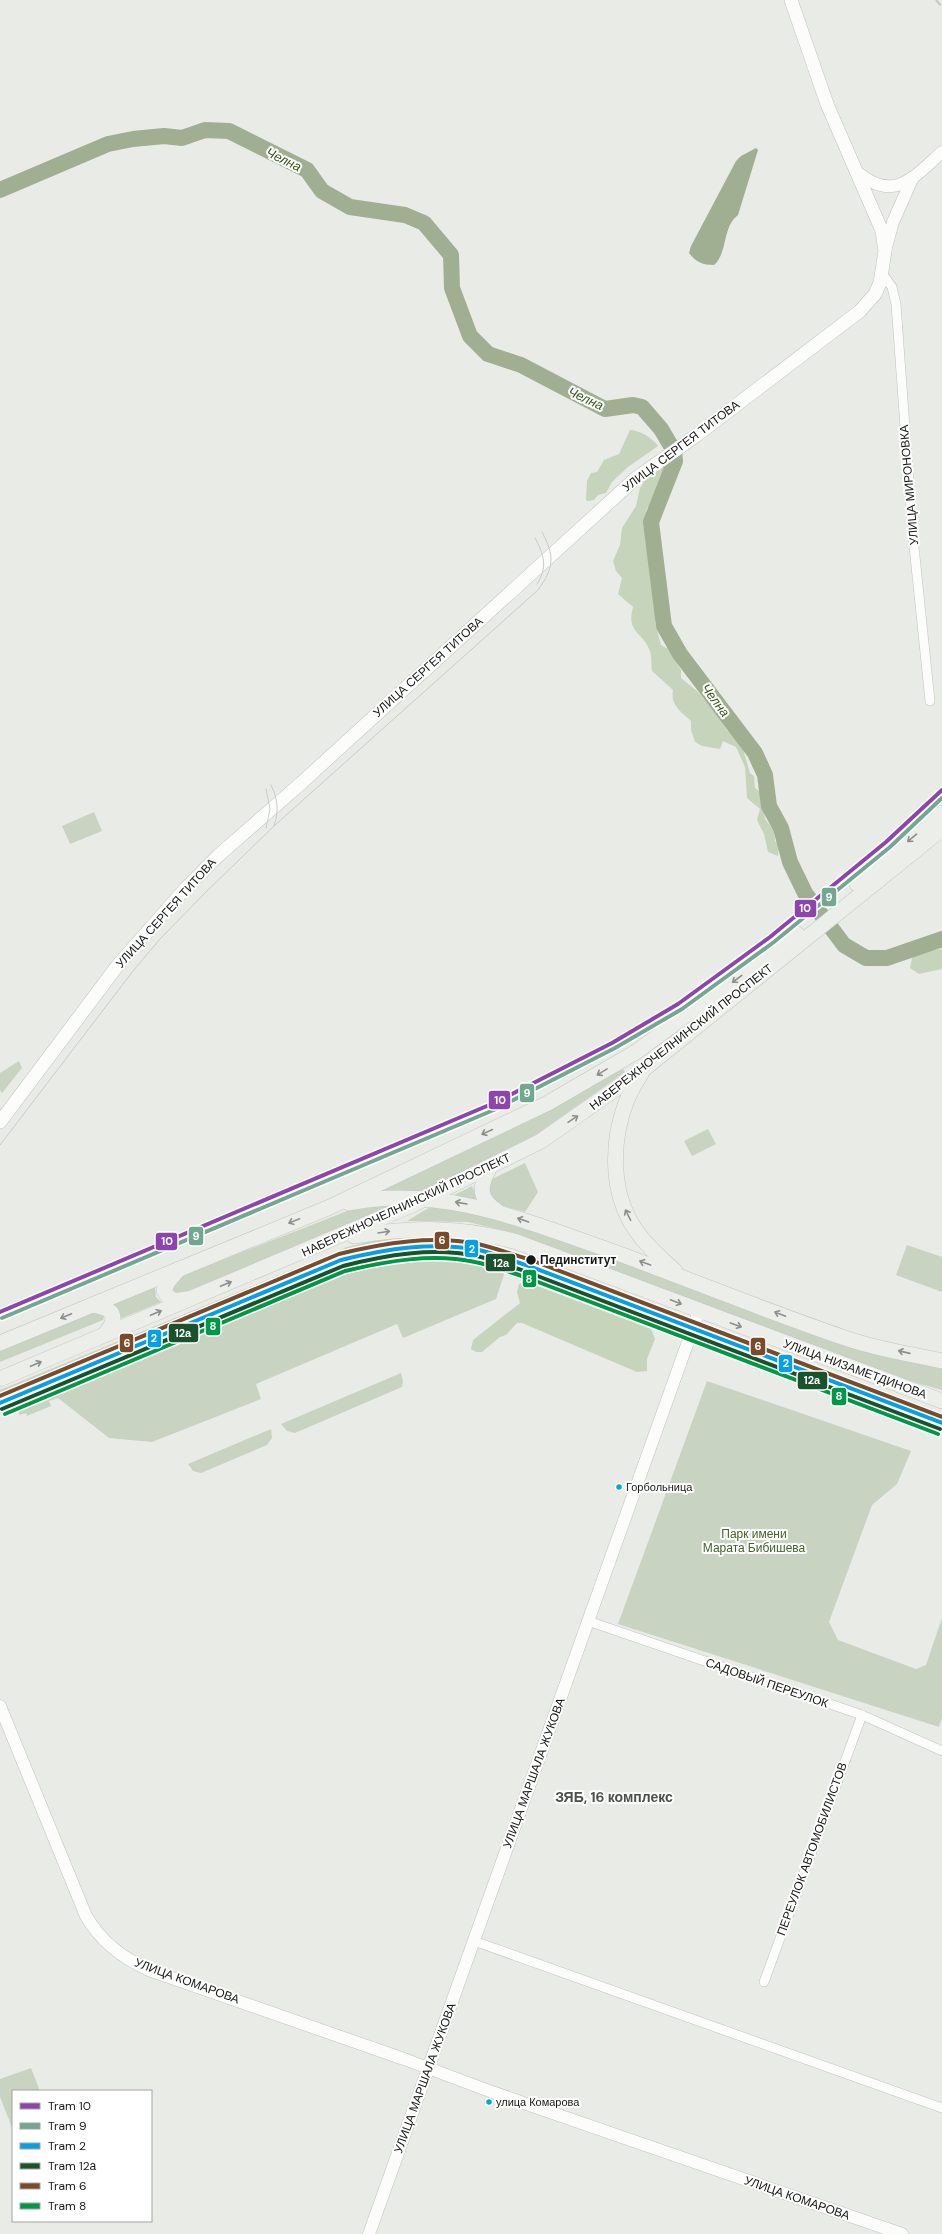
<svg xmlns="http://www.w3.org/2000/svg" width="942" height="2234" font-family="'DM Sans',sans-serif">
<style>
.green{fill:#c9d3c1}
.forest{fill:#c6d4bb}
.water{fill:#a0af92}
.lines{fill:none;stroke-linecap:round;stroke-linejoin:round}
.river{stroke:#a0af92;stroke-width:16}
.minor-casing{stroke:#c0c2be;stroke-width:10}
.tertiary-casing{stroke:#c0c2be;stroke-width:13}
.secondary-casing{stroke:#c0c2be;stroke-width:14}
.primary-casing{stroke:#c4c5c3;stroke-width:16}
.minor{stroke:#fcfcfb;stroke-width:9}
.tertiary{stroke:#fcfcfb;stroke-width:12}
.secondary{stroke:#fcfcfb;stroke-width:13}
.primary{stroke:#ecefe9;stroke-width:15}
.tram{stroke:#cacbca;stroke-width:1}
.rail{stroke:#cacbca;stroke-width:2.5;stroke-dasharray:7 7;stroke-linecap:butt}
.tram-1-casing{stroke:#fff;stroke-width:7}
.tram-2-casing{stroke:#fff;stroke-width:7}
.tram-3-casing{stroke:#fff;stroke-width:7}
.tram-4-casing{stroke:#fff;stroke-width:7}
.tram-5-casing{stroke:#fff;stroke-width:7}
.tram-6-casing{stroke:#fff;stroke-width:7}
.tram-1{stroke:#8e44ad;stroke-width:4}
.tram-2{stroke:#72a891;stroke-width:4}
.tram-3{stroke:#06a0e6;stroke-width:4}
.tram-4{stroke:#1b522b;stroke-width:4}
.tram-5{stroke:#7a4b2a;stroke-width:4}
.tram-6{stroke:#009746;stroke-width:4}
.oneway{stroke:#8c8f8a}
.stop-dot{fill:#171915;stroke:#fff;stroke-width:1.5}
.bus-dot{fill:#00a9ce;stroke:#fff;stroke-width:1.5}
.labels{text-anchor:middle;stroke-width:4;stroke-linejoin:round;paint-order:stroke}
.bus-label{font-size:11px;fill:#171915;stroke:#fff;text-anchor:start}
.street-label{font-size:12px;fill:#171915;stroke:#fff}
.stop-label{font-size:12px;font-weight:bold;fill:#171915;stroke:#fff;text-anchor:start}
.park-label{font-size:12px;fill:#436026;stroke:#fff}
.water-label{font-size:13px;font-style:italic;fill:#38541a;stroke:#fff}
.quarter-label{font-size:14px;font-weight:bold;fill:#4b5048;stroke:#fff}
.line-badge{stroke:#fff;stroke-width:1.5}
.badge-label{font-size:11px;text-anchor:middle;font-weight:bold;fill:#fff}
</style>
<rect width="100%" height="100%" fill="#e9ece6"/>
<!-- green -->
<g class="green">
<path d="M94,812L102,831L70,844L62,826Z"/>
<path d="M19,1061L22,1068L2,1093L0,1090V1073Z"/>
<path d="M623,1069L625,1072L523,1144L429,1191L368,1193L508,1131Z"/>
<path d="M708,1129L716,1144L692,1156L684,1141Z"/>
<path d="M525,1163L538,1192L525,1212L496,1204L491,1200L488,1184L490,1180Z"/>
<path d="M472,1186L479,1201L454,1195Z"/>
<path d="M401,1203L178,1295L173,1290L174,1279L347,1211Z"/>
<path d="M435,1204L461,1208L942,1366V1390L896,1377L514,1233L468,1222L407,1221Z"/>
<path d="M409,1237C445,1237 477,1241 512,1250L496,1299L403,1338L397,1324L256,1384L261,1399L152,1442L109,1438L58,1398L49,1401L51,1406L27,1416L26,1413L20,1415L18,1411L13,1413L11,1409L0,1413V1390L347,1247L377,1240Z"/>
<path d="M907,1245L942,1257V1292L896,1275Z"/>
<path d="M155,1287L156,1297L161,1302L117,1320L110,1305Z"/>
<path d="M100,1309L105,1314L103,1320L0,1362V1351Z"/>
<path d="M401,1373L403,1381L402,1387L295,1433L287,1431L281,1424Z"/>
<path d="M707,1381L911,1451L897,1484L872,1505L829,1622L838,1640L916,1669L926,1665L942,1618V1717L939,1727L618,1624Z"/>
<path d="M271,1429L272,1438L267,1445L201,1473L193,1471L188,1464Z"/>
<path d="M31,2068L40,2091H13V2130L0,2097V2079Z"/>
</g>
<!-- forest -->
<g class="forest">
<path d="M630,430C639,430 653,438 658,446L628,467L612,482L606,493L598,495L594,500L588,501L586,500L587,481L591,473L597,472L604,460L619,454Z"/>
<path d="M657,465L665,467L653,502L647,508L645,520L651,579L659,614L655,622L661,645L668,649L676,661L681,670V678L698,692L723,722L727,730L738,738L743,749L750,773L754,776L755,788L762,793L765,819L774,830L775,841L779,844L778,856L768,852L764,834L757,820L760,809L747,798L745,767L736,747L723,741L720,749L702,746L695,742L691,730V721C681,712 670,705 673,690L652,671C651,665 652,657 650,651C643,631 626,634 633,607L618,594L622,578L616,571L613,561L620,545L622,528L636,506L640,488L649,473Z"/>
<path d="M942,949V969L919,974L910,968L913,953Z"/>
<path d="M524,1281L651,1329L655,1339L647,1359V1371L637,1372L522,1323H517L506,1335L500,1337L482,1352H476L471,1349L473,1340L520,1303L517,1292L519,1284Z"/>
</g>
<!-- water -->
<path class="water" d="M756,148L758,150L738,215C722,227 728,253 714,265C702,265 696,262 689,253L691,246L736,161L741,156Z"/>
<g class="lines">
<!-- river -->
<path class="river" d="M0,190L108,144L133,139L164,136L182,138L205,130L229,131L307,170L322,191L350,207L405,215L424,223L451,255L452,288L470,336L488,354L521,365L605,409L633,405L642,407L661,429L674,451L675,461L651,522L664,626L680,654L755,753L765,775L769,806L781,828L790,862L805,893L844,945L866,958H887L942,939"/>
<!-- minor casing -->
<g class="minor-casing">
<g id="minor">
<path d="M882,273L892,287L896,304L913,537L930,701"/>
<path d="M588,1621L862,1715L942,1751"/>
<path d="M474,1941L942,2108"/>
<path d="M764,1982L862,1715"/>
</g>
</g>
<!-- tertiary casing -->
<g class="tertiary-casing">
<g id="tertiary">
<path d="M857,172C894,203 913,178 942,152"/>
<path d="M885,251L893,222L912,179"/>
<path d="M0,1706L86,1916C101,1942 122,1958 149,1970L404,2059L492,2092L902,2234"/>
<path d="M369,2234L699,1311"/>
</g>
</g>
<!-- secondary casing -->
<g class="secondary-casing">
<path id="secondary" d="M0,1122L118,965L184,890L219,855L299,785L636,478L697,435L860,311L875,294L880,283L885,251L882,231L827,104L791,0"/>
</g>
<!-- primary casing -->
<g class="primary-casing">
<g id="primary">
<path d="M857,884L942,813"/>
<path d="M642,1072C637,1081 631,1090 627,1100C611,1140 610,1192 635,1229C646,1246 661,1258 675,1271"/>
<path d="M490,1167C479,1186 478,1198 497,1211"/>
<path d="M349,1203C437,1185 521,1219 603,1248C684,1277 763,1310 845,1338C876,1349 910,1354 942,1361"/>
<path d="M354,1236C412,1227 461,1226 517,1242L942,1401"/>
<path d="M179,1269L168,1282L164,1290C169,1302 176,1301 187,1299"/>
<path d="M92,1305C114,1308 120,1317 104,1335"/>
<path d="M0,1343L330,1207L548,1103L636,1052L797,934"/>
<path d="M0,1379L412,1205L541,1141L644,1069L942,829"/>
</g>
</g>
<!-- minor -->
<use href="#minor" class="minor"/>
<!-- tertiary -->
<use href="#tertiary" class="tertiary"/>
<!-- secondary -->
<use href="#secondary" class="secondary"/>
<!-- primary -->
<use href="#primary" class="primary"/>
<!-- tram -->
<g class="tram">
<path d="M535,538C544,555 548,567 537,584"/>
<path d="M271,785C278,799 279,812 274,826"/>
<path d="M266,828L270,809L266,789"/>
<path d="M0,1145L133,971L160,939L205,893L274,826L538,590C554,568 555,556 542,532"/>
</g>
<!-- rail -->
<path class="rail" d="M936,0L942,7"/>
<!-- tram-1 casing -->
<g class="tram-1-casing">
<path id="tram-1" d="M0,1312L494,1103L612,1043L678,1004L770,937L886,842L942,790"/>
</g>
<!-- tram-2 casing -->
<g class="tram-2-casing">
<path id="tram-2" d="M2,1318L496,1109L615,1048L682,1009L774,942L890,847L942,798"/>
</g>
<!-- tram-3 casing -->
<g class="tram-3-casing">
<path id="tram-3" d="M0,1403L341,1260C386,1249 433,1241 479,1250C496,1254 512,1261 529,1266L942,1423"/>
</g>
<!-- tram-4 casing -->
<g class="tram-4-casing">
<path id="tram-4" d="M2,1409L343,1266C386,1255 432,1247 477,1256C494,1260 510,1266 527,1272L940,1429"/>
</g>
<!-- tram-5 casing -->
<g class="tram-5-casing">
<path id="tram-5" d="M0,1396L339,1254C384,1243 432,1235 478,1244C496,1248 513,1255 531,1260L942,1417"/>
</g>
<!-- tram-6 casing -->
<g class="tram-6-casing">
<path id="tram-6" d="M5,1414L345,1271C387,1261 432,1253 475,1262C492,1265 509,1272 525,1277L938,1434"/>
</g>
<!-- tram-1 -->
<use href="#tram-1" class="tram-1"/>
<!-- tram-2 -->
<use href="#tram-2" class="tram-2"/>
<!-- tram-3 -->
<use href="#tram-3" class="tram-3"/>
<!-- tram-4 -->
<use href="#tram-4" class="tram-4"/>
<!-- tram-5 -->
<use href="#tram-5" class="tram-5"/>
<!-- tram-6 -->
<use href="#tram-6" class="tram-6"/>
</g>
<!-- one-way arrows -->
<defs><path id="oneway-shaft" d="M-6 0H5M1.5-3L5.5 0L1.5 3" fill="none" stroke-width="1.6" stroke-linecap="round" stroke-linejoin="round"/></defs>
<g class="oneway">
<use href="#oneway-shaft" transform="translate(912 838) rotate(140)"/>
<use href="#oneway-shaft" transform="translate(737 979) rotate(143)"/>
<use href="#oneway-shaft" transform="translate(602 1072) rotate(149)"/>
<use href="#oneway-shaft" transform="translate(573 1119) rotate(-34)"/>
<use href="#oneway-shaft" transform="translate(487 1132) rotate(155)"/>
<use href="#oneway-shaft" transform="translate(461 1203) rotate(-170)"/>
<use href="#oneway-shaft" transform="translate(628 1215) rotate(-116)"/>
<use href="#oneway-shaft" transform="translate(523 1220) rotate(-161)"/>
<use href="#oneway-shaft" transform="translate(294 1221) rotate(158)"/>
<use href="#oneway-shaft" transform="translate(384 1232) rotate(-9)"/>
<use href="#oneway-shaft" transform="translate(645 1263) rotate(-160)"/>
<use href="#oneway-shaft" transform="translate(226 1284) rotate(-23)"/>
<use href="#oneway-shaft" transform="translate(676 1302) rotate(21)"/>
<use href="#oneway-shaft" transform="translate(156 1313) rotate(-23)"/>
<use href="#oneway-shaft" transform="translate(780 1314) rotate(-159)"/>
<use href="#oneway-shaft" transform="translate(66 1316) rotate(157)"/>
<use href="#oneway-shaft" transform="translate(736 1325) rotate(20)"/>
<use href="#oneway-shaft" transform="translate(904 1352) rotate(-167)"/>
<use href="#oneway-shaft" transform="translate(36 1364) rotate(-23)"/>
</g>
<!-- markers -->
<circle class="stop-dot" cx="531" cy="1260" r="5.5"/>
<g class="bus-dot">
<circle cx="619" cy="1487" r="3.5"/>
<circle cx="489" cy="2102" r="3.5"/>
</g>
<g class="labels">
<!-- bus labels -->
<g class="bus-label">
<text x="626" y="1491">Горбольница</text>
<text x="496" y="2106">улица Комарова</text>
</g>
<!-- street labels -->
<g class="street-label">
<text transform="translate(681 446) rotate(-37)" y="4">УЛИЦА СЕРГЕЯ ТИТОВА</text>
<text transform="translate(909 485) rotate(-95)" y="4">УЛИЦА МИРОНОВКА</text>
<text transform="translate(428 667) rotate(-42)" y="4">УЛИЦА СЕРГЕЯ ТИТОВА</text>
<text transform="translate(166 913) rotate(-48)" y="4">УЛИЦА СЕРГЕЯ ТИТОВА</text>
<text transform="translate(681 1037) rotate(-38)" y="4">НАБЕРЕЖНОЧЕЛНИНСКИЙ ПРОСПЕКТ</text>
<text transform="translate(406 1205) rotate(-25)" y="4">НАБЕРЕЖНОЧЕЛНИНСКИЙ ПРОСПЕКТ</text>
<text transform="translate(855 1369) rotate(20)" y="4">УЛИЦА НИЗАМЕТДИНОВА</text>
<text transform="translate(767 1683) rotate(19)" y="4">САДОВЫЙ ПЕРЕУЛОК</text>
<text transform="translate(534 1773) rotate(-70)" y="4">УЛИЦА МАРШАЛА ЖУКОВА</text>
<text transform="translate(812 1849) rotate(-70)" y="4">ПЕРЕУЛОК АВТОМОБИЛИСТОВ</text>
<text transform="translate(187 1981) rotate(20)" y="4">УЛИЦА КОМАРОВА</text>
<text transform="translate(425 2078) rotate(-70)" y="4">УЛИЦА МАРШАЛА ЖУКОВА</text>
<text transform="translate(797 2198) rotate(19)" y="4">УЛИЦА КОМАРОВА</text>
</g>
<!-- stop labels -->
<g class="stop-label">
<text x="540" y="1264">Пединститут</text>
</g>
<!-- park labels -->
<g class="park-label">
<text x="754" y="1538">Парк имени<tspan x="754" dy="14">Марата Бибишева</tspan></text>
</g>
<!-- water labels -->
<g class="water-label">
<text transform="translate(284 159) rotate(26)" y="5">Челна</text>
<text transform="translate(586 398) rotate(25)" y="5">Челна</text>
<text transform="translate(716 700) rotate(53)" y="5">Челна</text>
</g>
<!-- quarter labels -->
<g class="quarter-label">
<text x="614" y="1802">ЗЯБ, 16 комплекс</text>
</g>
</g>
<g class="line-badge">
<rect x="821" y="887" width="16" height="20" rx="4" fill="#72a891"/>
<rect x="794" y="899" width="23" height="19" rx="4" fill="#8e44ad"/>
<rect x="519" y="1083" width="16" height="20" rx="4" fill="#72a891"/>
<rect x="488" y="1090" width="23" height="20" rx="4" fill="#8e44ad"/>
<rect x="188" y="1226" width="16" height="20" rx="4" fill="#72a891"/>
<rect x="434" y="1231" width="16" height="19" rx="4" fill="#7a4b2a"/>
<rect x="155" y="1232" width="23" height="19" rx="4" fill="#8e44ad"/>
<rect x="464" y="1239" width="15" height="19" rx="4" fill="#06a0e6"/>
<rect x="485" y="1253" width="31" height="19" rx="4" fill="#1b522b"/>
<rect x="522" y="1269" width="15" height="19" rx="4" fill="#009746"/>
<rect x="205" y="1317" width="16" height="19" rx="4" fill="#009746"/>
<rect x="168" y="1323" width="31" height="20" rx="4" fill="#1b522b"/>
<rect x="147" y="1329" width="15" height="19" rx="4" fill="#06a0e6"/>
<rect x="119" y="1333" width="15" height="20" rx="4" fill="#7a4b2a"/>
<rect x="750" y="1337" width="16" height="19" rx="4" fill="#7a4b2a"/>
<rect x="778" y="1354" width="15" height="19" rx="4" fill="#06a0e6"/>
<rect x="797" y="1371" width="31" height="19" rx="4" fill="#1b522b"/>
<rect x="831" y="1387" width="16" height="19" rx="4" fill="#009746"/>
</g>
<g class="badge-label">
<text x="829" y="901">9</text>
<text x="805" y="912">10</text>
<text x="527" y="1097">9</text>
<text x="500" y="1104">10</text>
<text x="196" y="1240">9</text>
<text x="442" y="1244">6</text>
<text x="167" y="1245">10</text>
<text x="472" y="1253">2</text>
<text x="501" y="1267">12а</text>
<text x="529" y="1283">8</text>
<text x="213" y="1330">8</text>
<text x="183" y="1337">12а</text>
<text x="154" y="1342">2</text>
<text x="127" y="1347">6</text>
<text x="758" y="1350">6</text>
<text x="786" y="1367">2</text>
<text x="812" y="1384">12а</text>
<text x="839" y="1400">8</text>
</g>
<!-- legend -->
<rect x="12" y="2090" width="140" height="132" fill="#ffffff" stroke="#a2a3a1"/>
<rect x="20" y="2103" width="20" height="6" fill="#8e44ad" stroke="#a2a3a1"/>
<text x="48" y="2110" font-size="12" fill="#171915">Tram 10</text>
<rect x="20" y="2123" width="20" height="6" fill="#72a891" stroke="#a2a3a1"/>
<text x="48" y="2130" font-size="12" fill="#171915">Tram 9</text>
<rect x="20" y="2143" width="20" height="6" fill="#06a0e6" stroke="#a2a3a1"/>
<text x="48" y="2150" font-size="12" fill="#171915">Tram 2</text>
<rect x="20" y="2163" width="20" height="6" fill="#1b522b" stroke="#a2a3a1"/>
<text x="48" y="2170" font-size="12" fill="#171915">Tram 12а</text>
<rect x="20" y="2183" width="20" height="6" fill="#7a4b2a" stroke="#a2a3a1"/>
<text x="48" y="2190" font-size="12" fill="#171915">Tram 6</text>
<rect x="20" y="2203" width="20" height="6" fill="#009746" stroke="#a2a3a1"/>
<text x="48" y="2210" font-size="12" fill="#171915">Tram 8</text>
</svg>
